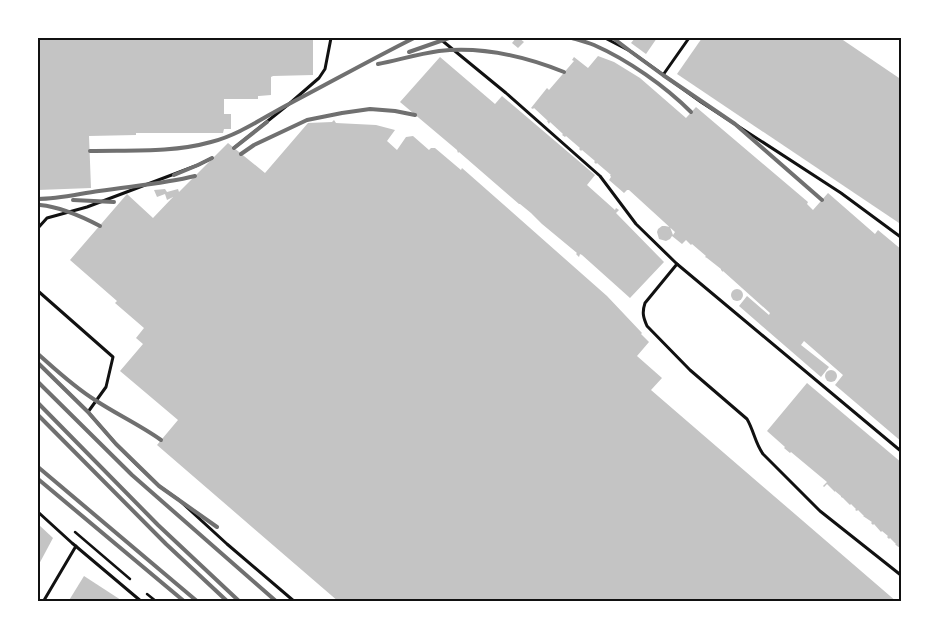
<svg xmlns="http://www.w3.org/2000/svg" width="939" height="639" font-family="'Source Sans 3',sans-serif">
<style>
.building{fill:#c4c4c4}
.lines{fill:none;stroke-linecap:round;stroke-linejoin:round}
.path{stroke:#111;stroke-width:2.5}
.service{stroke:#111;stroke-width:3}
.rail{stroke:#707070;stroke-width:4}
.neatline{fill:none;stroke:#111;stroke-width:2}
</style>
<rect width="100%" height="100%" fill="#fff"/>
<!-- building -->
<g class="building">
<path d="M38,38H313V75L273,76L271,77V95L259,96H258V99H224V114H231V129H224L223,133H136V135L89,136L91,188L38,190Z"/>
<path d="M516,38H519L524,42L518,48L512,43Z"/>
<path d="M635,38H657L646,54L631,43Z"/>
<path d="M702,38H840L902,80V225L677,74Z"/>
<path d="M598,56L614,62L640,78L686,118L696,107L808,202L807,204L813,210L828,193L875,234L878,230L902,250V442L835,385L843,375L804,341L801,345L829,367L821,377L739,306L747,296L769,315L770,313L723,271V272L721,270V269L707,258L705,257L706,256L692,244L691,245L686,240L682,244L672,236L670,239L666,241L659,239L657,232L658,229L662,226H665L670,227L673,235L675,232L629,190H627L624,193L609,180L611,177L610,175H611L597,163L596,164L594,162L595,161L582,150L581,151L579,149L580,148L566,136L565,137L562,135L563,134L550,122L549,124L547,121H548L534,108L533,109L531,108L547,88L549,90L574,61L572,60L574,57L588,68Z"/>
<path d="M440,57L495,104L502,96L595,175L587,185L615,210L616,208L619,210L616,213L664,262L630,298L582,255L580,254L579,257L576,254L577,253L542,224L531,213L520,204H519L459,152L458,153L457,150L400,102Z"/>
<path d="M334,120L336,123L376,125L395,130L387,141L397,150L406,137L413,136L429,150L431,148H435L461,170L462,168L607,296L642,333L641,334L649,342L637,356L662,378L651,390L897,602H339L157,445L178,420L120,371L143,344L136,338L144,328L115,303L117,301L70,260L127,194L153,218L173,197L167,200L165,194L157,197L154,190L165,189L167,192L178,189L179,192L228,143L265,173L308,123L332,122Z"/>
<circle cx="737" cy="295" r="6"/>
<circle cx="831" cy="376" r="6"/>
<path d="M807,383L902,463V549L897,546L895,544H896L890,538L889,539L887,537L888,536L882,531L881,532L874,524L873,525L871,523L872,522L863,516H864L858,510L857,511L855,510L856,509L851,504L850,505L843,498L841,497V496L835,491V492L827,484L824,487L823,486L827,482L791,452L790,453L784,448L785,447L767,431Z"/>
<path d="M38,524L53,538L38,566Z"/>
<path d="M84,576L124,602H68Z"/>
</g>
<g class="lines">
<!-- path -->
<g class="path">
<path d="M75,532L130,579"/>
<path d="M147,594L157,602"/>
</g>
<!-- service -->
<g class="service">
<path d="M439,38L506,93L600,176L636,224L677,264L902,452"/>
<path d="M605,38L630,51L701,102L841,193L902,238"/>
<path d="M663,75L689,38"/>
<path d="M234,148L289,104L319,78L325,69L331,38"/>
<path d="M38,228L47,218L87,207L198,165L212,158"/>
<path d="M677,264L645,303C642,312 643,317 647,326L690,370L747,419C754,431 755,443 763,454L820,511L902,576"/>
<path d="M38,291L113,357L106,387L88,412"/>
<path d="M38,363L88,412L116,444L135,463L159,486L179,500L227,544L295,602"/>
<path d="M38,512L72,543L142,602"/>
<path d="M43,602L76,546"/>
</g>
<!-- rail -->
<g class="rail">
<path d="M572,38C579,40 587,42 594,45C628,60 665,86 691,112"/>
<path d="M613,38L630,51L663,75L735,124L822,200"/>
<path d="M409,52L449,38"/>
<path d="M378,64C398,60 418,54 439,51C482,46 524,56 564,72"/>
<path d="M234,148L267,122"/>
<path d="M90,151C130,150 172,153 211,142C239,135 264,117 289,104C331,82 372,59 414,38"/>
<path d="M241,154L254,145L307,120L342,113L370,109L395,111L415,115"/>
<path d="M174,175L198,165L212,158"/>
<path d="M38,199C58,199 78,194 99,191C131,186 163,184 195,176"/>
<path d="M73,200L114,202"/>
<path d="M40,205C61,207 81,216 100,226"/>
<path d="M38,354C56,370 74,387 95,400C116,414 140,425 161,440"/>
<path d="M38,363L88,412L116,444L159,486L217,527"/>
<path d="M38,382L132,475L277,602"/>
<path d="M38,403L158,525L240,602"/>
<path d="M38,415L166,544L228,602"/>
<path d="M38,467L198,602"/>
<path d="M38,479L185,602"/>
</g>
</g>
<!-- border -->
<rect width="939" height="639" fill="none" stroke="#ffffff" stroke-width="78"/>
<rect x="39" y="39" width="861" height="561" class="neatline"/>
</svg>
